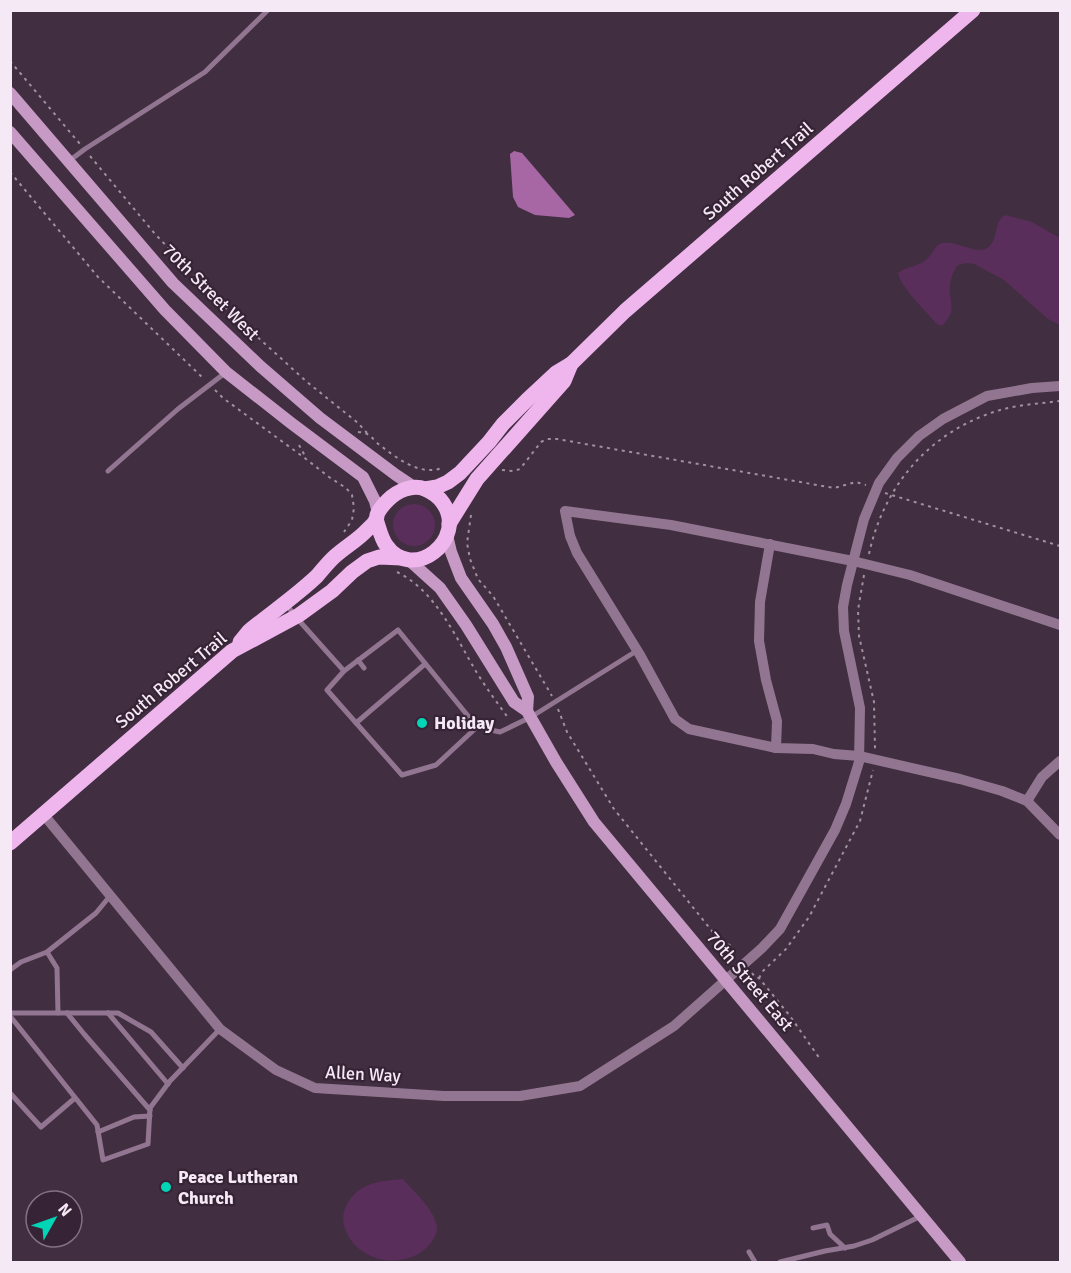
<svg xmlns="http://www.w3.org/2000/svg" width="1071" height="1273" font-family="Signika,sans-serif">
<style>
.green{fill:#5a2e5a}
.water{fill:#a667a4}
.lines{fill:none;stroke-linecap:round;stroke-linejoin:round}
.path{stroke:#a091a0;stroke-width:2;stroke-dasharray:3 4.5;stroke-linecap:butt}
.lane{stroke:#927691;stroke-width:5}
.street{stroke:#927691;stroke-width:10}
.secondary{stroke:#c69ac5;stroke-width:12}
.primary{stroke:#efb5ed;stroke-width:15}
.poi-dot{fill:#01d5b6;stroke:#362436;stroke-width:2}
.labels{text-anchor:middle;stroke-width:4.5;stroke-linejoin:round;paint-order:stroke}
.street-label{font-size:18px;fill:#f5e9f5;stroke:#362436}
.poi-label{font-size:18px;font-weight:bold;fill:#f5e9f5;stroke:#362436;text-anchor:start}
</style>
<rect width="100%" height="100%" fill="#412e40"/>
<!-- green -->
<g class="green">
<path d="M1005,215L1032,222L1060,238V325L1048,319L1004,280L974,264L967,263L958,265C954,270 951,277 950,284C948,304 959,308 942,326L937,324C926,311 901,288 898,273C906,266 919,267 927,259C933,254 935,244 943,243C956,241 974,253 985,249C1000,243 992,222 1005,215Z"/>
<circle cx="414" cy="525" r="21"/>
<path d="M403,1179C413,1191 432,1207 436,1223C439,1230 435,1238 430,1244C408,1271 359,1264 346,1231C343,1224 342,1216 345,1209C355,1183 379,1181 403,1179Z"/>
</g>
<!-- water -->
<path class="water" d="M514,151L522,153L575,215L569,218L535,215L518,207L513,197L510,154Z"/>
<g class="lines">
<!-- path -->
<g class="path">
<path d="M10,61L80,144"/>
<path d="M90,156L155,234L229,311L307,382L358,423L367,433"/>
<path d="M10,172L98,277L204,379"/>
<path d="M215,390L223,398L306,459L329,477L346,488L352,495L354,508L352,520L344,532"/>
<path d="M358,432C372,433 371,439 381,446C398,459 420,476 442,468"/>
<path d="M299,445L305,456"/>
<path d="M502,470L513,471L520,469L541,442L547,439H557L834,488L856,482L866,485"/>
<path d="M885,493L1060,546"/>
<path d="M471,515L467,543L470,559L478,579L493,596L552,696"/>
<path d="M869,554C883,489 925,437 988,414C1011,405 1036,404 1060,401"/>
<path d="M397,572C436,591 456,638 477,673C487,689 498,704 509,719"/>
<path d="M864,575L858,610L859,636L874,702L875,749"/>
<path d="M558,709L567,732L614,809L716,936L731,946L738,954"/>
<path d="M752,973L755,977L759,978L790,1016L820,1059"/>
<path d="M759,978L763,971L786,949L809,917L860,821L873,770"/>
</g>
<!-- lane -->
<g class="lane">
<path d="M69,161L85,149L205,72L268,10"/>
<path d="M108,471L178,409L225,373"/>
<path d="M286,604L295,616L344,671L327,690L402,775L436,765L477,727L500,732L531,717L638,650"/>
<path d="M358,660L364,668"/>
<path d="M344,671L398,630L477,727"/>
<path d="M356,723L425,664"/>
<path d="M10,970L21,962L47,952"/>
<path d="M10,1013H118L151,1032L183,1068"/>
<path d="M58,1013L57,968L47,952L96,913L110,896"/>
<path d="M67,1013L84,1034L150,1110"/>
<path d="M108,1013L168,1084"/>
<path d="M10,1016L97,1125L103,1160L148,1144L150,1108L170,1081L220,1029"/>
<path d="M10,1093L41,1127L75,1098"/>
<path d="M98,1132L134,1117L150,1116"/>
<path d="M813,1228L827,1225L830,1234L845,1248"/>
<path d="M749,1252L755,1262"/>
<path d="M780,1262L825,1251L854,1246L872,1240L921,1216"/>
</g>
<!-- street -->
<g class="street">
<path d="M770,544L760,602L759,641L766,680L777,721L776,748"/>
<path d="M1060,625L910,575L853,561L671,525L565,511L570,536L577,553L640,655L675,719L689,729L776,748L813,749L834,754L859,756L960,779L1002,791L1027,801L1060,835"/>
<path d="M1027,801L1042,777L1060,761"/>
<path d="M44,815L220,1029L276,1070L315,1088L444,1096H520L580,1086L674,1026L762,948L780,929L835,830L846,804L859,762L860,708L844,631L843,607L847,585L864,519L879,483L897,458L919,436L943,419L987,396L1032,388L1060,386"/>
</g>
<!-- secondary -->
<g class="secondary">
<path d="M10,93L173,283L260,366L320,418L396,475L414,487"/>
<path d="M10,132L165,310L226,372L291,423L363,477L375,501L378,513"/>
<path d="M447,535L451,552L461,578L493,624L506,647L528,697L527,711"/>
<path d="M409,560L440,588L466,625L514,702L527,711L556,762L594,822L960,1262"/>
</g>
<!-- primary -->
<g class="primary">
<path d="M425,489L437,487L448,482L460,473L489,442L503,424L527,400L556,373L571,364L625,311L973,10"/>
<path d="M449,524L477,479L564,381L571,364"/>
<path d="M240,642L249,631C271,613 296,596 317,576C322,570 327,564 332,559C343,548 357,541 367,530C370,527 375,523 376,519C377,518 377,516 377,515C379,509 384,504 388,500C397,491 412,484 425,489C432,492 439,497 443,503C468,539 413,584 386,545C381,538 379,528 376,519"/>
<path d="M10,843L232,651L299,615L332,591L352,572L367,561L379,557L402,558"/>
</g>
</g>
<!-- markers -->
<g class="poi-dot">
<circle cx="422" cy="723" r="6"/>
<circle cx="166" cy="1187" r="6"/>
</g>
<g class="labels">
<!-- street labels -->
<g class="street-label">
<text transform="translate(758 171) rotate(-41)" y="6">South Robert Trail</text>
<text transform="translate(211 292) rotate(45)" y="6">70th Street West</text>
<text transform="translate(171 680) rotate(-40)" y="6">South Robert Trail</text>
<text transform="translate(750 981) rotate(50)" y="6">70th Street East</text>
<text transform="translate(363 1074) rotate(3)" y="6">Allen Way</text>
</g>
<!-- poi labels -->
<g class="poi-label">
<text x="434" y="729">Holiday</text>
<text x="178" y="1183">Peace Lutheran<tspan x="178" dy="21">Church</tspan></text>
</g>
</g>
<!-- border -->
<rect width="1071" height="1273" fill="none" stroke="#f5e9f5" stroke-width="24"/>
<!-- north arrow -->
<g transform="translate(54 1219) rotate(50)"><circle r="28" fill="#362436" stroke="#827382" stroke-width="1.5"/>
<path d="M0-4.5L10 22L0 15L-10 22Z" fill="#01d5b6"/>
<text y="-9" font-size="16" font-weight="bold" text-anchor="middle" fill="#f5e9f5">N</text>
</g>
</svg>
